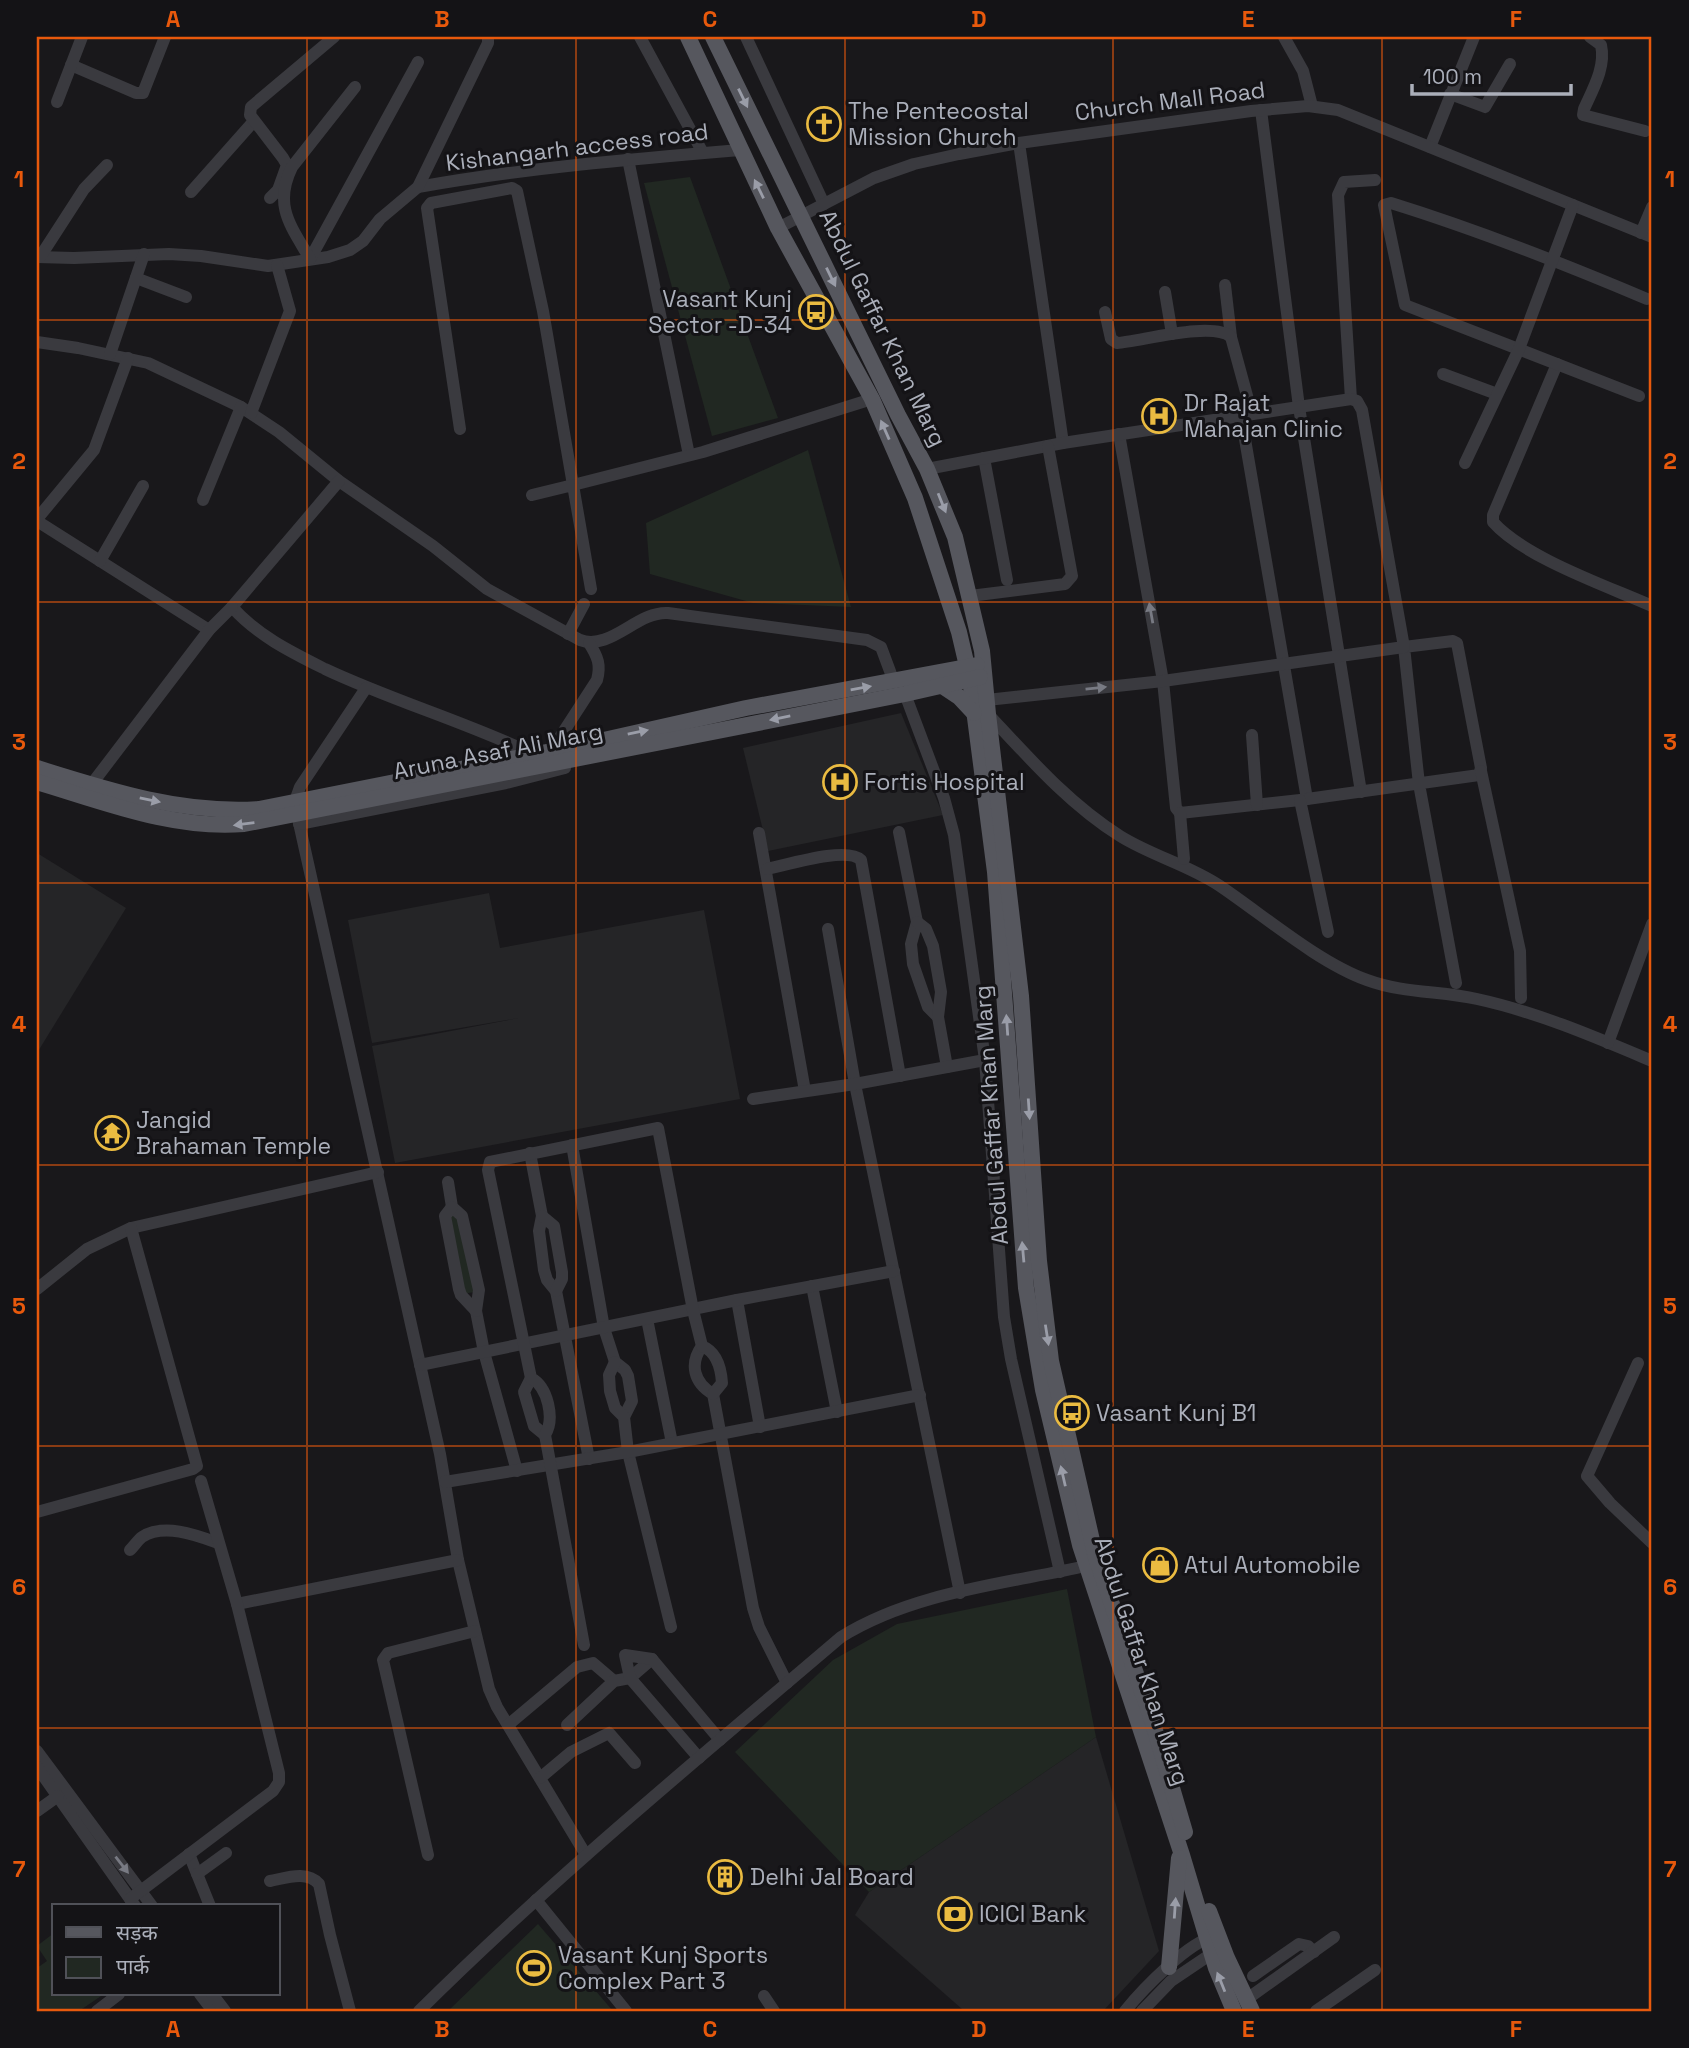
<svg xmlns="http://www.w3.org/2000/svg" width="1689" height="2048" font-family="'Space Grotesk','Noto Sans Devanagari',sans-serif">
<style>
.built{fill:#252527}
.green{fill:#212822}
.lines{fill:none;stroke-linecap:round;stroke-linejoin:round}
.minor{stroke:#3a3a3f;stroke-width:12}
.major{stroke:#56575e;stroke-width:16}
.oneway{fill:#9a9da8}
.oneway2{fill:#787a83}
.grid{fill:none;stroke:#e8590c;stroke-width:2;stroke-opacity:0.55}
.labels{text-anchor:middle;stroke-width:6;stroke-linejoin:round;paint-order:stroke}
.street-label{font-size:23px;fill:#abafba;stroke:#141316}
.poi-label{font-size:23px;fill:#abafba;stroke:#141316;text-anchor:start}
.neatline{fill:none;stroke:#e8590c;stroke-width:2.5}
.grid-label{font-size:23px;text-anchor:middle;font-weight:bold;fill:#e8590c}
</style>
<rect width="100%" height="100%" fill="#19181b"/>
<!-- built -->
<g class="built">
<path d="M901,713L943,815L768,851L743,748Z"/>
<path d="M37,853L126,908L37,1053Z"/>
<path d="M489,893L500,948L704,910L740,1099L395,1163L372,1046L519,1018L372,1043L348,920Z"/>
<path d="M1096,1737L1159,1951L1103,2011H967L962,2009L855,1915L869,1892Z"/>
</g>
<!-- green -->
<g class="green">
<path d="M690,177L778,418L712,436L644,183Z"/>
<path d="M808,450L851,607L753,603L650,574L646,523Z"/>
<path d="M448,1205L459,1217L475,1292L462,1294Z"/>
<path d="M1067,1589L1096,1737L869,1892L735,1752L833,1660L897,1624Z"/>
<path d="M538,1924L613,2011H448Z"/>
<path d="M54,1933V1994H104L79,2011H37V1968L47,1961L37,1946Z"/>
</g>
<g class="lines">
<!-- minor -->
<g class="minor">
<path d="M640,37L703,153"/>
<path d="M746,37L824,204"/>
<path d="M1284,37L1303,71L1312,106"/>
<path d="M1590,37L1601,45C1606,67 1593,89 1584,109L1583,115L1645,131"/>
<path d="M71,65L136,93H143L165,37"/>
<path d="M1450,94L1485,107L1510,64"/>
<path d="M57,102L82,37"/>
<path d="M1261,110L1299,407L1361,792"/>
<path d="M1019,143L1063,443"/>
<path d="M1430,147L1474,37"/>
<path d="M628,159L689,455"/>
<path d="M418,187C525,168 632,159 740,150"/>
<path d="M191,192L254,121"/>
<path d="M270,198L278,190L287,165L283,158L250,115L251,107L334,37"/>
<path d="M778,228L874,178L914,164L959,154L1019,143L1251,111L1308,106L1338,110L1652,237"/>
<path d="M1641,233L1652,207"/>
<path d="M37,257L74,258L169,254L201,256L268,266L328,257L350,250L363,241L380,219L418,187L488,43V37"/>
<path d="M40,257L84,189L107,165"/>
<path d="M310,259L418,62"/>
<path d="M310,259C291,226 273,206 292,167L355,87"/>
<path d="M136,278L186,297"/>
<path d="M1225,285L1231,337"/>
<path d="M1165,292L1172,334"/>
<path d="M1105,312L1111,339L1117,343C1142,341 1213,321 1231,337L1252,414"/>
<path d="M37,342L78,348L148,363L241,407L279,432L339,481L433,546L487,589L580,640C611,651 637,611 668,613L867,640L881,647L894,682"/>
<path d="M110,354L144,254"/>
<path d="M1557,364L1493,515V522C1525,558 1607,586 1652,606"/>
<path d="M1443,374L1497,394"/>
<path d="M1639,396L1405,305L1384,205L1391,203C1478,230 1562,263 1647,299"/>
<path d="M1351,399L1338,195L1344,182L1375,180"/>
<path d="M251,413L290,311L277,265"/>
<path d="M1241,416L1307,799"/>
<path d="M460,429L427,208L431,203L512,188L517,191L543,311L573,485L703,452L872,399"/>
<path d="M1119,434L1163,681L1176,808L1180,813L1300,800L1479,775L1481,768L1457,643L1453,641L1404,647L1419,784L1456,983"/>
<path d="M984,458L1007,580"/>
<path d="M1465,463L1519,349L1573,205"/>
<path d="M927,469L1063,443L1351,399L1357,401L1362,410L1404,647L1163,681L987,700"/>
<path d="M339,481L232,607C258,636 291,652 325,669C393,701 466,722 533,754"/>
<path d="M532,495L573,485L591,589"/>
<path d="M203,500L241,407"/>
<path d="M37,519L94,450L128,358"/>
<path d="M37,521L209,630"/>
<path d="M100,561L143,486"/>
<path d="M970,596L1065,584L1072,576L1048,446"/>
<path d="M568,634L584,604"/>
<path d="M366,688L300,787L295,801L297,814L440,1454L458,1560L489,1689L497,1707L586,1855"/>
<path d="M905,694L944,798L954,835L985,1060L1004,1317L1011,1359L1060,1572"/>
<path d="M988,714C1029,758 1069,804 1120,836C1152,856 1189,865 1220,886C1263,915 1319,963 1367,980C1402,993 1441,991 1477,999C1537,1012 1595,1037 1652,1061"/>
<path d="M1252,735L1257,805"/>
<path d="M551,751L597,680C601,665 598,657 589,643"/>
<path d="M1481,771L1520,951L1521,998"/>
<path d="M91,785L209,630L232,607"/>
<path d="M1300,800L1328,932"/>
<path d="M1180,813L1184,859"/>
<path d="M299,824L506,783L565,768"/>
<path d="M899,832L917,922L911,944L913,964L928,1007L938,1017"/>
<path d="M759,833L805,1091"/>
<path d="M767,869C787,865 847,846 861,860L900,1076"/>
<path d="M917,922L926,929L933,946L941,992L938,1017L947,1067"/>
<path d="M828,929L855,1084L960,1593"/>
<path d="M1608,1043L1652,924"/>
<path d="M753,1099L855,1084L985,1060"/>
<path d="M572,1145L604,1328L615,1362L625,1370L628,1376L632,1401L624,1417"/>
<path d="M530,1153L542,1216L539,1231L544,1270L547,1280L556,1291L589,1459"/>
<path d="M448,1182L452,1207L462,1216L479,1290L476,1311L484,1352L517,1471"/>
<path d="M452,1207L445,1216L459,1289L461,1295L476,1311"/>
<path d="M542,1216L554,1226L562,1272V1279L556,1291"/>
<path d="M812,1286L837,1412"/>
<path d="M37,1289L87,1249L131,1228L378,1172"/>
<path d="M737,1300L760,1427"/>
<path d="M647,1319L672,1443"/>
<path d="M702,1346C689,1364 694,1383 713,1394L753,1608L759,1627L787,1683"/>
<path d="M615,1362L609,1375L610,1391L615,1408L624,1417L628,1452L671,1627"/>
<path d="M1638,1363L1587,1476L1610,1503L1652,1543"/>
<path d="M420,1365L737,1300L894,1271"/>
<path d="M531,1378L524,1392L534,1426L545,1435"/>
<path d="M445,1482L628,1452L920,1395"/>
<path d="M37,1512L193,1469L197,1466L131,1228"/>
<path d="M130,1550C134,1546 138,1540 142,1537C164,1523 196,1535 218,1543"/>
<path d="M237,1604L458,1560"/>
<path d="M584,1645L545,1435C555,1419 548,1387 531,1378L488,1170L490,1162L658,1128L693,1310L702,1346C717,1352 721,1367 722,1383L713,1394"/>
<path d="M508,1725L577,1667L593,1663L614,1681"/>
<path d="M567,1725L614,1681L630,1678L652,1659"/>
<path d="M37,1751L152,1906"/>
<path d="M699,1758L630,1678L625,1655L652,1659L720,1740"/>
<path d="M37,1767L135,1906"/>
<path d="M540,1778L571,1752L609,1733L635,1763"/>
<path d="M37,1811L58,1796"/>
<path d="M189,1854L210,1906"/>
<path d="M428,1855L383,1660L388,1653L475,1631"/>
<path d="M197,1874L226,1853"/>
<path d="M270,1881C286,1878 307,1870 319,1884L330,1935L350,2011"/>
<path d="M130,1899L273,1791L279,1782V1773L237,1604L201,1481"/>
<path d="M536,1900L626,2011"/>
<path d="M1253,1976L1299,1944L1308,1946L1314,1952"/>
<path d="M200,1994L213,2011"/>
<path d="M212,1994L225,2011"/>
<path d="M764,1996L774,2011"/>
<path d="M1247,1999L1334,1937"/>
<path d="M97,2011L119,1994"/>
<path d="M419,2011C553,1878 698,1759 841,1637C913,1592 1005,1584 1086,1566"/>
<path d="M1125,2011C1143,1989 1188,1942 1215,1936"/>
<path d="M1142,2011L1171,1981L1217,1950"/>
<path d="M1316,2011L1375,1970"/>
</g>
<!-- major -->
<g class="major">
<path d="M688,37L778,228L872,399L915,498L959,632L970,679L995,872L1026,1288L1043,1390L1080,1545L1182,1855L1216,1968L1234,2011"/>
<path d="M713,37L898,415L927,469L955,537L982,651L988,714L1021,996L1039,1261L1051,1361L1096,1558L1152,1720L1185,1832"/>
<path d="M941,685L959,697L974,713"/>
<path d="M37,768C110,791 182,814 259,809L577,746L746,708L977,665"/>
<path d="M37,782C104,802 174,830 244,824L905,694L980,677"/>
<path d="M1209,1911L1227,1958L1252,2011"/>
<path d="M1169,1967L1179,1858"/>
</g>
</g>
<!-- one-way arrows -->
<defs><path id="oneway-solid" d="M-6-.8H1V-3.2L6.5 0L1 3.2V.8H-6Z" transform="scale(1.75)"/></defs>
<g class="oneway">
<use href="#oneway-solid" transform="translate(743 98) rotate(64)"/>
<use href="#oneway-solid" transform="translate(759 189) rotate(-116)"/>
<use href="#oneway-solid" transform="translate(831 277) rotate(64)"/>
<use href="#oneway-solid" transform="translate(885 430) rotate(-114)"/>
<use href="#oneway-solid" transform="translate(942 503) rotate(68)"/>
<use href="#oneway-solid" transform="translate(861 688) rotate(-10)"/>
<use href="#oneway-solid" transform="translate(780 718) rotate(169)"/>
<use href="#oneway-solid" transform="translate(638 732) rotate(-12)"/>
<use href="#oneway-solid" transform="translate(150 800) rotate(12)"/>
<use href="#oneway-solid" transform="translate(244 824) rotate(173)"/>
<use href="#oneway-solid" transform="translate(1007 1025) rotate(-94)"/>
<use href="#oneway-solid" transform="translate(1029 1109) rotate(86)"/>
<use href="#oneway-solid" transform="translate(1023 1252) rotate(-95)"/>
<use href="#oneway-solid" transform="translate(1047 1335) rotate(81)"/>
<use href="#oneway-solid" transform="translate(1063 1476) rotate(-103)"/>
<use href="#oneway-solid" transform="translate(1175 1908) rotate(-86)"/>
<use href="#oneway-solid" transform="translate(1221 1982) rotate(-112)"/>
</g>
<g class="oneway2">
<use href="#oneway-solid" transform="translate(1151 613) rotate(-100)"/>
<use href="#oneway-solid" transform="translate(1096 688) rotate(-6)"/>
<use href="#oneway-solid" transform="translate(122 1865) rotate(52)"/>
</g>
<!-- grid -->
<path class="grid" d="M307,37V2011M576,37V2011M845,37V2011M1113,37V2011M1382,37V2011M37,320H1652M37,602H1652M37,883H1652M37,1165H1652M37,1446H1652M37,1728H1652"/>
<!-- icons -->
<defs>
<g id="church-ring" transform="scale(1.75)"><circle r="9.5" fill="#141316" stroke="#eabb41" stroke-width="1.5"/><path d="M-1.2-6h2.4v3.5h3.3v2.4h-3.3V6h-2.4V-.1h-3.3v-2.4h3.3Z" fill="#eabb41"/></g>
<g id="bus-ring" transform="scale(1.75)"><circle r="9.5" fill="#141316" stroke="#eabb41" stroke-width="1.5"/><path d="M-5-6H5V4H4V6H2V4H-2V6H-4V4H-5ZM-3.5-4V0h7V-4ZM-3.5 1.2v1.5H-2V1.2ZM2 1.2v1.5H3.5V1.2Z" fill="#eabb41"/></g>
<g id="hospital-ring" transform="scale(1.75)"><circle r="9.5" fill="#141316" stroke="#eabb41" stroke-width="1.5"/><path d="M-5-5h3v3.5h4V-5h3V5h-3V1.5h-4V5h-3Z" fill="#eabb41"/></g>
<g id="temple-ring" transform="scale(1.75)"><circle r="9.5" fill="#141316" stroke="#eabb41" stroke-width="1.5"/><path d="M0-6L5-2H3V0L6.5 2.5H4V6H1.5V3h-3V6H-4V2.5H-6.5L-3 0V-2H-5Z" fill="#eabb41"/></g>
<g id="shop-ring" transform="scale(1.75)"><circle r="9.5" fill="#141316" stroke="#eabb41" stroke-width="1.5"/><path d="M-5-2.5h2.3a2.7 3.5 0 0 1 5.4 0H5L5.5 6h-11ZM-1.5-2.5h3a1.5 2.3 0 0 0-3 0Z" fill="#eabb41"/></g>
<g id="building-ring" transform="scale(1.75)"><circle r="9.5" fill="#141316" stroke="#eabb41" stroke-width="1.5"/><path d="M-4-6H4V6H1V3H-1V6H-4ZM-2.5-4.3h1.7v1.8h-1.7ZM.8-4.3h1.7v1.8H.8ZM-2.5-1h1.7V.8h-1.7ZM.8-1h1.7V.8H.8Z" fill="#eabb41"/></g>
<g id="bank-ring" transform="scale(1.75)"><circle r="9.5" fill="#141316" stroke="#eabb41" stroke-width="1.5"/><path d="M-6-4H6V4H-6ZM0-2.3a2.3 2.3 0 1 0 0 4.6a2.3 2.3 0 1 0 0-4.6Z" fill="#eabb41"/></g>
<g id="stadium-ring" transform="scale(1.75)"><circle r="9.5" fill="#141316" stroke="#eabb41" stroke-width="1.5"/><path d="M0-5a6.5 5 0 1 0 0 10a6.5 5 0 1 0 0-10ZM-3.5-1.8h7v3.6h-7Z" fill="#eabb41"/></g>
</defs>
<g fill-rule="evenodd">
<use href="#church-ring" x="824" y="124"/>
<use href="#bus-ring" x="816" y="312"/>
<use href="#hospital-ring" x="1159" y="416"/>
<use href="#hospital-ring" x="840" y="782"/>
<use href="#temple-ring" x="112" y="1133"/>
<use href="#bus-ring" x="1072" y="1413"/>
<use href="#shop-ring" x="1160" y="1565"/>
<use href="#building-ring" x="725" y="1877"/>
<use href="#bank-ring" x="955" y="1914"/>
<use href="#stadium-ring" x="534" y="1968"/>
</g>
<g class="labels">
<!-- street labels -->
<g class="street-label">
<text transform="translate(1170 101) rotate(-7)" y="8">Church Mall Road</text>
<text transform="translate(577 147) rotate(-7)" y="8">Kishangarh access road</text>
<text transform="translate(883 328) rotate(64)" y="8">Abdul Gaffar Khan Marg</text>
<text transform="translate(498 751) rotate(-11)" y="8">Aruna Asaf Ali Marg</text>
<text transform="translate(991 1115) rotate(-94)" y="8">Abdul Gaffar Khan Marg</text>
<text transform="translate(1142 1661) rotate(72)" y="8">Abdul Gaffar Khan Marg</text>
</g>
<!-- poi labels -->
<g class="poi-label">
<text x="848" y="119">The Pentecostal<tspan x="848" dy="26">Mission Church</tspan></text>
<text x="792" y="307" text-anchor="end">Vasant Kunj<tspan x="792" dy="26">Sector -D-34</tspan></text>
<text x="1184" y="411">Dr Rajat<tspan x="1184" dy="26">Mahajan Clinic</tspan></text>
<text x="864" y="790">Fortis Hospital</text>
<text x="136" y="1128">Jangid<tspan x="136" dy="26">Brahaman Temple</tspan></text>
<text x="1096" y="1421">Vasant Kunj B1</text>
<text x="1184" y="1573">Atul Automobile</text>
<text x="750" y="1885">Delhi Jal Board</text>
<text x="979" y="1922">ICICI Bank</text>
<text x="558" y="1963">Vasant Kunj Sports<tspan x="558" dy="26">Complex Part 3</tspan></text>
</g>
</g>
<!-- border -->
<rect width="1689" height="2048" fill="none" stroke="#141316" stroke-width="77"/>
<!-- legend -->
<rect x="52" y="1904" width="228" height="91" fill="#141316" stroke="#505158" stroke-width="2"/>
<rect x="66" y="1927" width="35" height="10" fill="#56575e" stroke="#505158" stroke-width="2"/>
<text x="116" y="1940" font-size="21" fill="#abafba">सड़क</text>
<rect x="66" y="1957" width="35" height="21" fill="#212822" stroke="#505158" stroke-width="2"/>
<text x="116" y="1974" font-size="21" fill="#abafba">पार्क</text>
<!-- scale -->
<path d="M1412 84v10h159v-10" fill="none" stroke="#abafba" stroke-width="3.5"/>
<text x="1423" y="84" font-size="21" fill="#abafba" stroke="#141316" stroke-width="5" paint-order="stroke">100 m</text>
<rect x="38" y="38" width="1612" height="1972" class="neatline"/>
<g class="grid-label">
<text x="173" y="27">A</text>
<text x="442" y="27">B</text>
<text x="710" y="27">C</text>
<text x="979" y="27">D</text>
<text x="1248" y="27">E</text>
<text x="1516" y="27">F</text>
<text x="19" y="187">1</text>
<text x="1670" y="187">1</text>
<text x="19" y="469">2</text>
<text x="1670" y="469">2</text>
<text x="19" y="750">3</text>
<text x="1670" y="750">3</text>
<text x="19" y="1032">4</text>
<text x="1670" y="1032">4</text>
<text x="19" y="1314">5</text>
<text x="1670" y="1314">5</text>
<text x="19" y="1595">6</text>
<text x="1670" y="1595">6</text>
<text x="19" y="1877">7</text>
<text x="1670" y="1877">7</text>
<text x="173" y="2037">A</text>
<text x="442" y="2037">B</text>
<text x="710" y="2037">C</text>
<text x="979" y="2037">D</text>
<text x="1248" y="2037">E</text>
<text x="1516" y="2037">F</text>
</g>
</svg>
